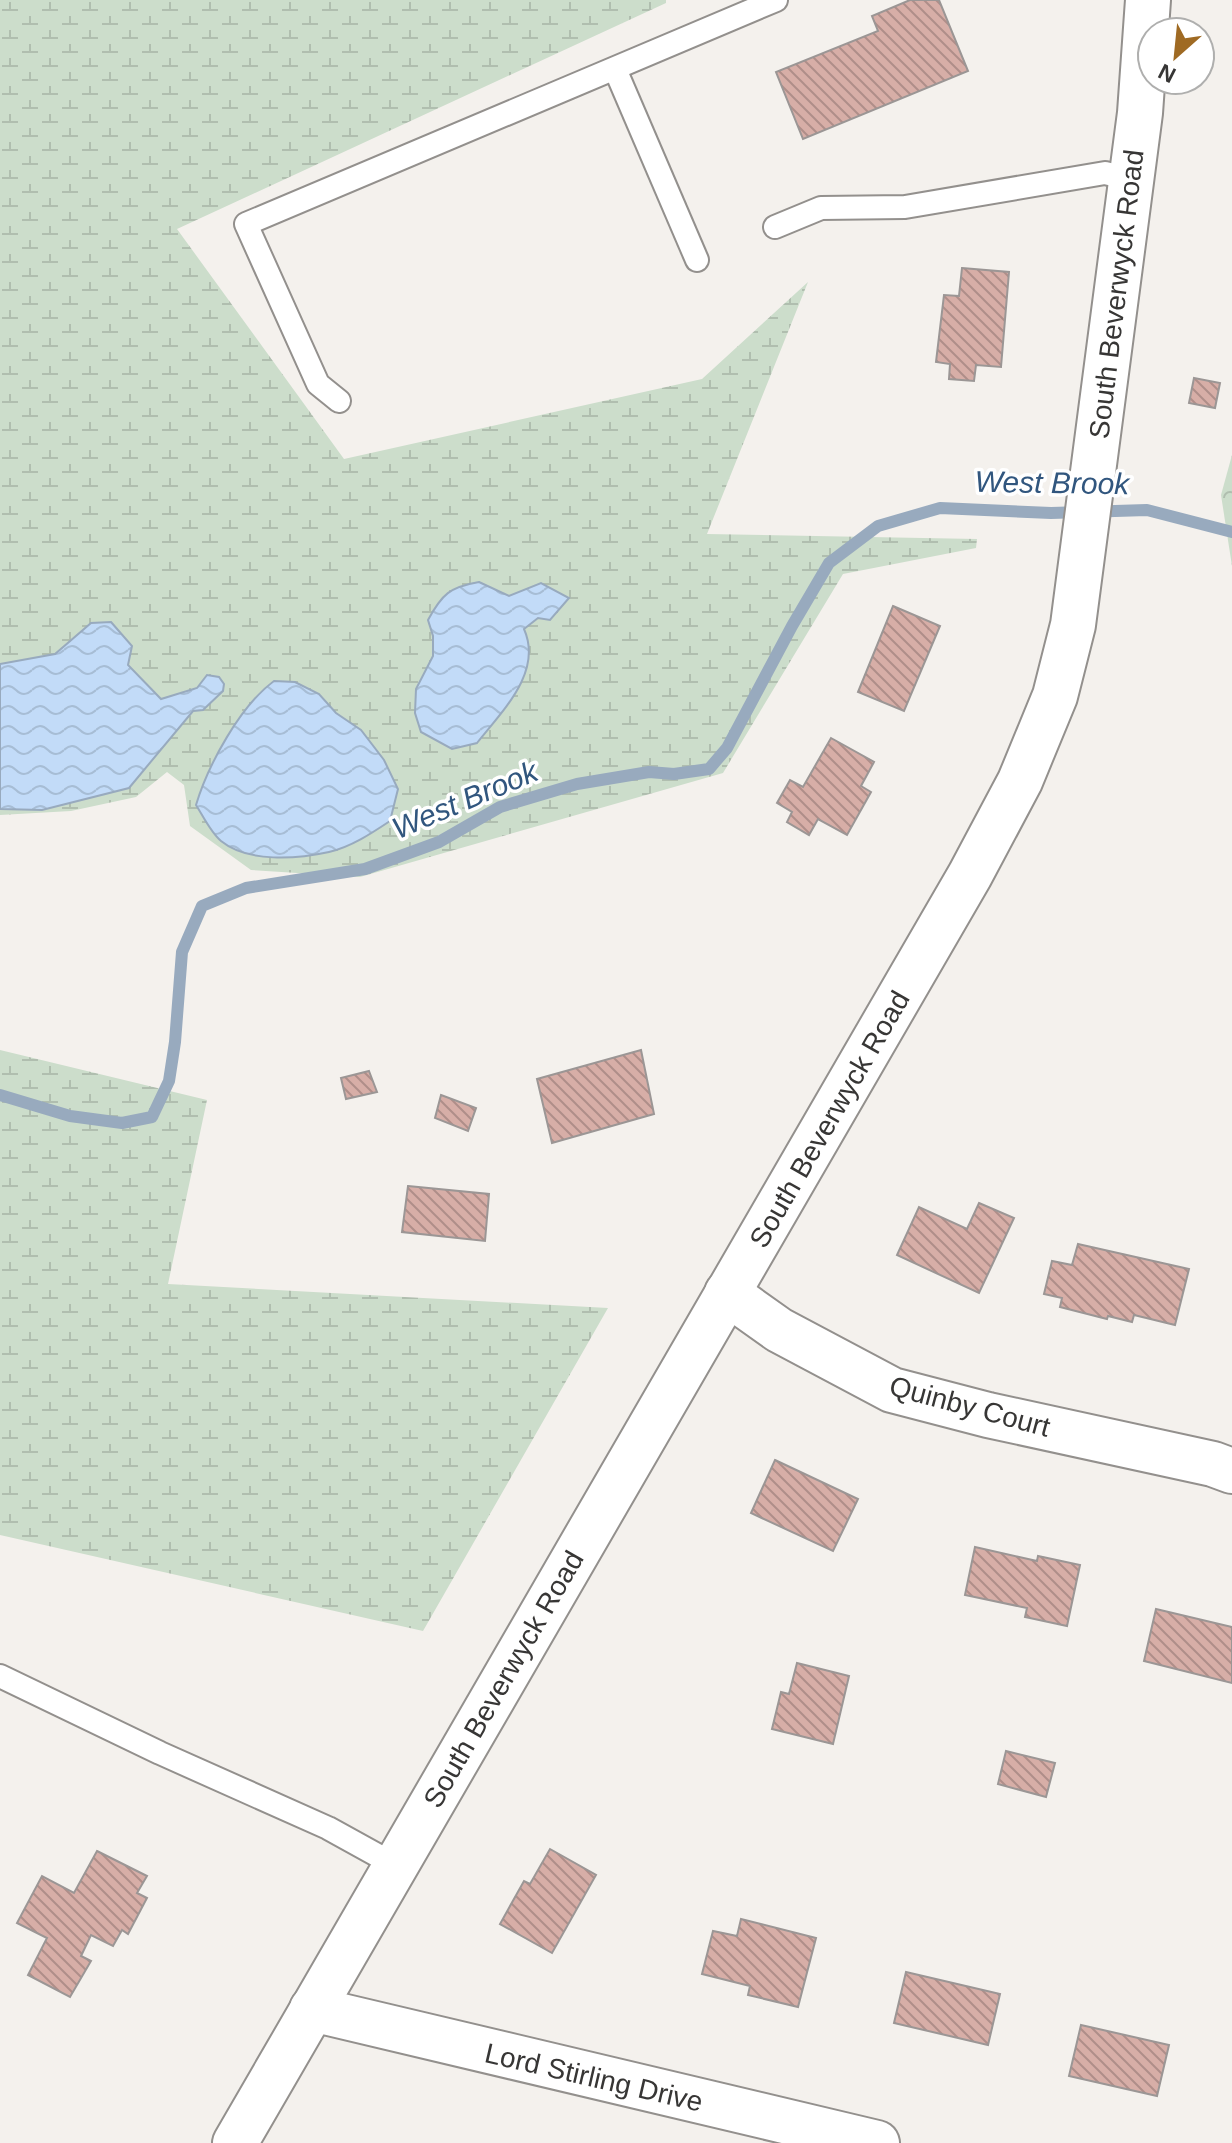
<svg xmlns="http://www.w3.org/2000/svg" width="1232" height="2143" font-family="Arial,sans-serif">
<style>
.forest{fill:url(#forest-crowns)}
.wetland{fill:url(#wetland-marsh)}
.water{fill:url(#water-waves);stroke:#98aabe;stroke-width:2}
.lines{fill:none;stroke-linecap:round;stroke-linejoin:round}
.stream{stroke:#98aabe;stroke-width:12}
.building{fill:url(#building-back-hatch);stroke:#9b9695;stroke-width:2}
.lane-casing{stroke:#93908d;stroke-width:26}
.street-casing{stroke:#93908d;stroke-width:48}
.secondary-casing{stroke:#93908d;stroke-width:48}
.lane{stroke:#fff;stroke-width:22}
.street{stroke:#fff;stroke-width:44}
.secondary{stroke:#fff;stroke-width:44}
.labels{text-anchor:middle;stroke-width:7;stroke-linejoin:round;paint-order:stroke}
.street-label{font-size:28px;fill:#373635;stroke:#fff}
.water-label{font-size:30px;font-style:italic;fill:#31567e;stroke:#fff}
</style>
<defs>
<pattern id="forest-crowns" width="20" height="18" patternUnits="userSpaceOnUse" patternTransform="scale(2)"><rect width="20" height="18" fill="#ccddcb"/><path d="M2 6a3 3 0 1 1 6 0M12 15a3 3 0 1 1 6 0" fill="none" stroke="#b0beaf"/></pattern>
<pattern id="wetland-marsh" width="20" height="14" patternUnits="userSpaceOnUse" patternTransform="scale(2)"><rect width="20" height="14" fill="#ccddcb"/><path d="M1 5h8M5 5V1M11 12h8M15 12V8" fill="none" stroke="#b0beaf"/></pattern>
<pattern id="water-waves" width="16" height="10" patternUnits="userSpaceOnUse" patternTransform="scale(2)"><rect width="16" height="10" fill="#c2dbf8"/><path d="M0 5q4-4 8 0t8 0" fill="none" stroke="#a7bdd5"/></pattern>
<pattern id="building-back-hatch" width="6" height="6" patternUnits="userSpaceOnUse" patternTransform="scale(2)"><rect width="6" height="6" fill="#d7aea7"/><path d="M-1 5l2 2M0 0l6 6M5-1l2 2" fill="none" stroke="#af8e89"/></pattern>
</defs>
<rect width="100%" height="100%" fill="#f4f1ed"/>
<!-- forest -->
<path class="forest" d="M1232,455V566L1221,495Z"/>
<!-- wetland -->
<g class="wetland">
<path d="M0,0H666V3L177,229L344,459L702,379L808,282L707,534L977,539L976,548L843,574L723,773L360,877L251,870L190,826L184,785L167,772L136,797L71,811L0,815Z"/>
<path d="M0,1050L207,1100L168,1284L608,1308L423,1631L0,1535Z"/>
</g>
<!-- water -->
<g class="water">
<path d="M479,582L509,596L541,583L569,598L550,620L538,618L524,629C543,672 503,710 477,743L452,749L421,732L415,713L416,689L433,656V636L428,620C442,594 450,587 479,582Z"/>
<path d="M111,622L132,646L128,665L161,699L197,688L207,675L219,677L224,684L223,691L203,710L193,711L129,788L42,810L0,809V664L55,654L91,623Z"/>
<path d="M274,681L295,682L319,694L336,713L361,730L384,760L398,789L390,821C372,833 351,847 329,852C297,859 248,863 221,841C211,833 203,816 196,805C208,765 240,706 274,681Z"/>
</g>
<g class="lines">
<!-- stream -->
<path class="stream" d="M0,1095L70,1116L122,1123L152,1117L169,1081L175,1042L182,952L202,906L246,888L365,869L439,842L500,807L577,784L649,772L674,774L709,769L727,748L792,626L829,563L878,526L940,508L1051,513L1147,510L1232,532"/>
</g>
<!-- building -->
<g class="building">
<path d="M910,0H939L968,71L803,139L776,72L878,31L872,16Z"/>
<path d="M962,268L1009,272L1001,367L976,365L974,381L949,379L950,364L936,362L944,295L959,296Z"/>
<path d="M1194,378L1220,383L1215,408L1189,403Z"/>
<path d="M893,606L940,626L904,711L858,692Z"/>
<path d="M831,738L874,762L861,786L871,792L847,835L818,819L809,835L787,822L792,812L777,803L790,780L803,787Z"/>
<path d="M641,1050L654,1114L552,1143L537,1079Z"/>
<path d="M369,1071L377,1092L346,1099L341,1078Z"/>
<path d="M441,1095L476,1108L468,1131L435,1118Z"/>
<path d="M408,1186L489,1194L485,1241L402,1232Z"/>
<path d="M979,1203L1014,1218L979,1293L897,1255L919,1207L967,1229Z"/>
<path d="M1078,1244L1189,1269L1175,1325L1134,1315L1132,1322L1108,1316L1107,1319L1060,1307L1062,1298L1044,1294L1052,1261L1072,1265Z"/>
<path d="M775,1460L858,1499L833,1551L751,1513Z"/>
<path d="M975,1547L1037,1561L1038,1556L1080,1565L1067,1626L1025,1617L1027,1608L965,1595Z"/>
<path d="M1156,1609L1232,1627V1683L1144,1661Z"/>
<path d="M797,1663L849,1676L833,1744L772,1729L781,1692L789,1694Z"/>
<path d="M1006,1751L1055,1763L1046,1797L998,1784Z"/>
<path d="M550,1849L596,1875L552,1953L500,1924L524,1881L530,1884Z"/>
<path d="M97,1851L147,1876L137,1893L147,1898L128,1934L122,1930L113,1946L91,1935L81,1956L91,1961L70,1997L28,1975L47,1938L17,1923L42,1876L74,1893Z"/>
<path d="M741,1919L816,1938L798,2007L748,1995L750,1986L702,1974L713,1931L737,1936Z"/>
<path d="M906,1972L1000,1994L988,2045L894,2023Z"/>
<path d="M1081,2025L1169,2045L1157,2096L1069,2076Z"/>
</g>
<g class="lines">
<!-- lane casing -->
<g class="lane-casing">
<g id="lane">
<path d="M615,69L697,260"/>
<path d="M775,227L821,208L905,207L1105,173L1131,179"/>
<path d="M339,401L318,384L246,224L776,0"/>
<path d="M0,1676L160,1753L328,1828L395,1865"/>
</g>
</g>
<!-- street casing -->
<g class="street-casing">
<g id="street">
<path d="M727,1293L779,1330L892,1390L988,1415L1213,1464L1232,1471"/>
<path d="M312,2009L877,2143"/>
</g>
</g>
<!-- secondary casing -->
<g class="secondary-casing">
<path id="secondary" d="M235,2143L970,875L1020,781L1055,696L1073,625L1140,113L1148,0"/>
</g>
<!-- lane -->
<use href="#lane" class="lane"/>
<!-- street -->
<use href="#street" class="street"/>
<!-- secondary -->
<use href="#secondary" class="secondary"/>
</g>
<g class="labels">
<!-- street labels -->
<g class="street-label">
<text transform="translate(1116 294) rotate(-83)" y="10">South Beverwyck Road</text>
<text transform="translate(829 1119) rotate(-60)" y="10">South Beverwyck Road</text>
<text transform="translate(970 1406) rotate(15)" y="10">Quinby Court</text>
<text transform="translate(503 1679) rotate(-60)" y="10">South Beverwyck Road</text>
<text transform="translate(594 2077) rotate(13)" y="10">Lord Stirling Drive</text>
</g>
<!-- water labels -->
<g class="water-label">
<text transform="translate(1052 483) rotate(1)" y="10">West Brook</text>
<text transform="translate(465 800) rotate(-23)" y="10">West Brook</text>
</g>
</g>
<!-- north arrow -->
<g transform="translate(1176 56) rotate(207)"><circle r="38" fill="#ffffff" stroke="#afafae" stroke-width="2"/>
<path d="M0-6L14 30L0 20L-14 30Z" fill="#9f6a23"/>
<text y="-12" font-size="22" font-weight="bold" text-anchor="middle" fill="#373635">N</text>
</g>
</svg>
